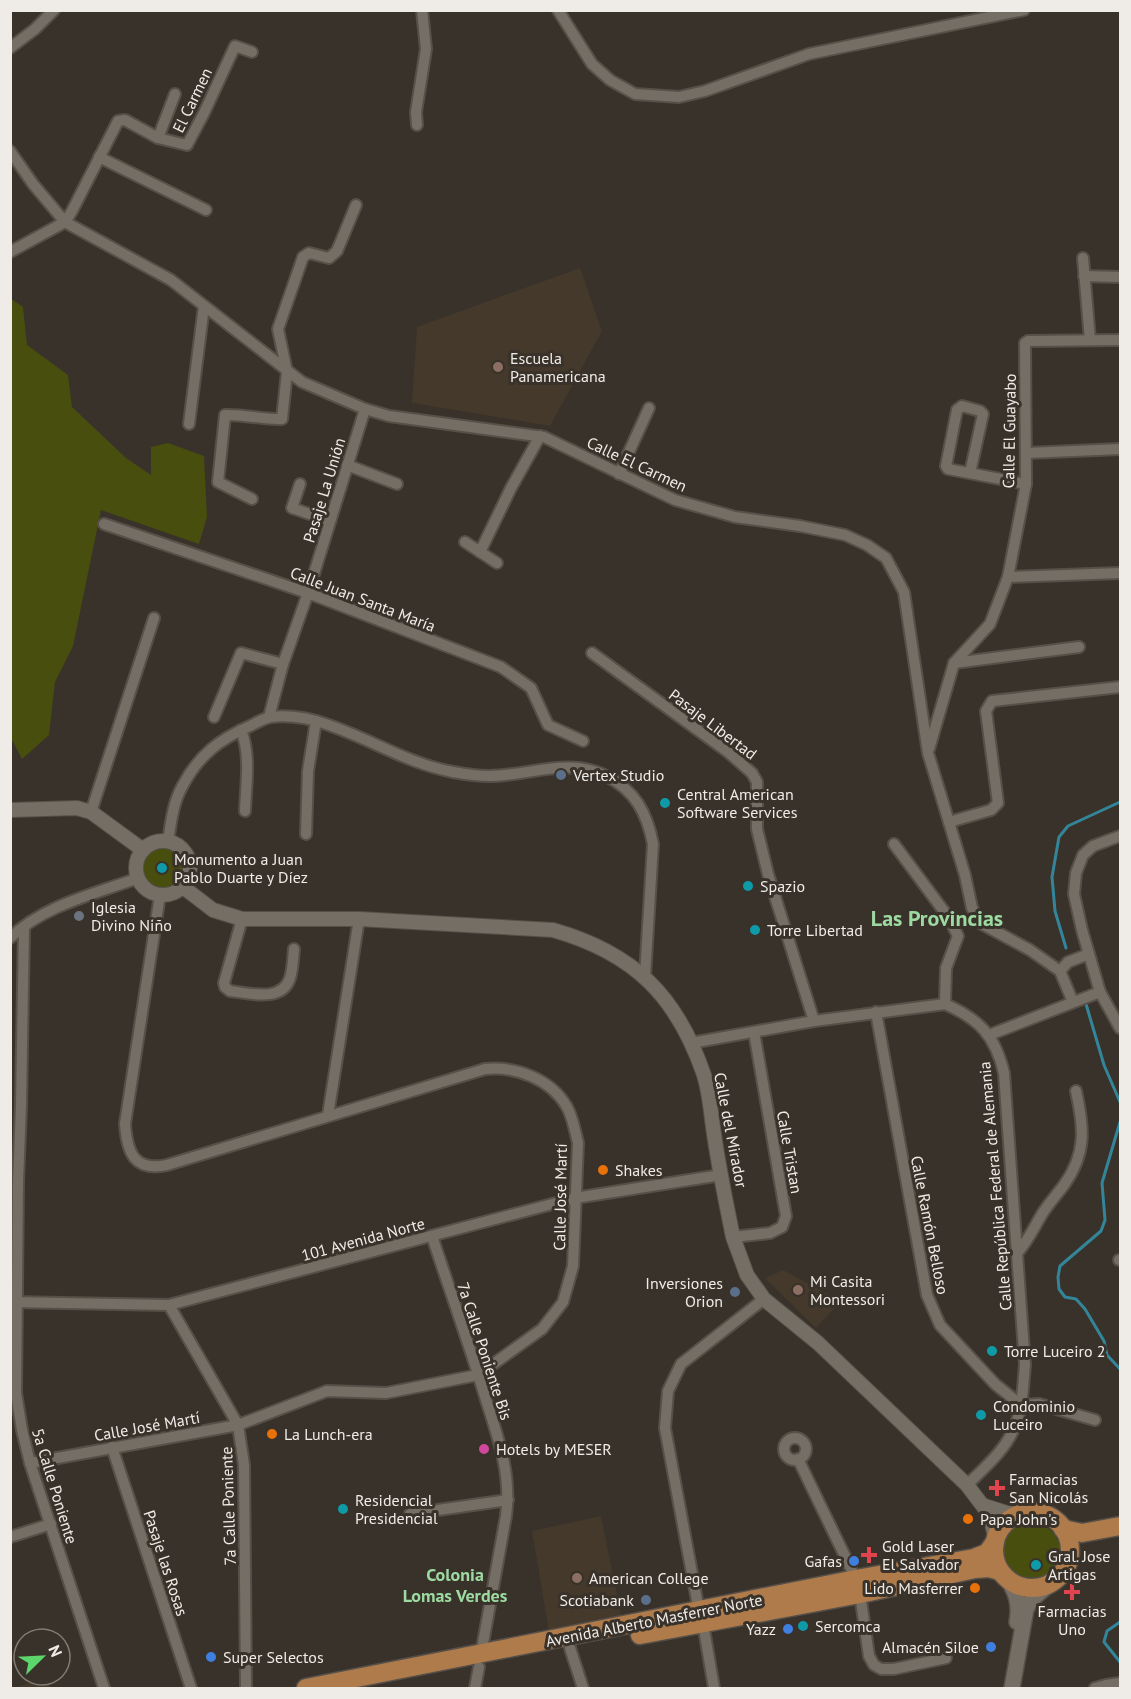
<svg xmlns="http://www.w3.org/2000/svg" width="1131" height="1699" font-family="'PT Sans',sans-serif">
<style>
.built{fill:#44392b}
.green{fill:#484e0d}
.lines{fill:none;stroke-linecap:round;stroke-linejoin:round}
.stream{stroke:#338699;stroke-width:3}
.minor-casing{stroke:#565049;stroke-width:14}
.tertiary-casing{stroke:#565049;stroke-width:16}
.secondary-casing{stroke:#565049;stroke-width:18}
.primary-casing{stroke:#565049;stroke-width:21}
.minor{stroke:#756e64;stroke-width:10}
.tertiary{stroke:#756e64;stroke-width:14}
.secondary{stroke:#756e64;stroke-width:15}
.primary{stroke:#af7b4b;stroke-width:18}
.education-dot{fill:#8d6e63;stroke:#39322a;stroke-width:2}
.service-dot{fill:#5c6f8a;stroke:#39322a;stroke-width:2}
.culture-dot{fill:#0f9aa8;stroke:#39322a;stroke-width:2}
.worship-dot{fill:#6b7280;stroke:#39322a;stroke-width:2}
.food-dot{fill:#e8710a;stroke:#39322a;stroke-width:2}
.hotel-dot{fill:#d1479c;stroke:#39322a;stroke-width:2}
.health-dot{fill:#e0444e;stroke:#39322a;stroke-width:2}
.shop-dot{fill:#3f7fe0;stroke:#39322a;stroke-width:2}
.labels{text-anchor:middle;stroke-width:6;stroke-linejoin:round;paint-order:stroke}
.street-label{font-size:16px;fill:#efebe6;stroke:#39322a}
.poi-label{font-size:16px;fill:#efebe6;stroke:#39322a;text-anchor:start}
.neighbourhood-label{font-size:18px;font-weight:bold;fill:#9ddaa1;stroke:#39322a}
.district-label{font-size:22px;font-weight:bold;fill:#9ddaa1;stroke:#39322a}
</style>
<rect width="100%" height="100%" fill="#39322a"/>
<!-- built -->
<g class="built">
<path d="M580,268L602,331L550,426L412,403L417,327Z"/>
<path d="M783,1270L841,1301L816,1328L765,1278Z"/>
<path d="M601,1516L621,1615L549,1632L532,1531Z"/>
<path d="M47,1678L50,1688H13Z"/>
</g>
<!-- green -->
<g class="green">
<path d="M10,298L23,307L27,345L68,375L72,407L126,458L151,475V447L168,443L204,456L207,517L199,544L101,510L73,646L55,682L49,735L22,759L10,736Z"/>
<circle cx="163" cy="868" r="21"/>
<circle cx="1030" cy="1552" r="30"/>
</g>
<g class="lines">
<!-- stream -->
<g class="stream">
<path d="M1066,948L1055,911L1052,877L1059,837L1068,826L1120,802"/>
<path d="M1086,1004L1104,1065L1120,1102"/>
<path d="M1120,1122L1102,1183L1105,1220L1101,1231L1060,1266L1058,1277L1059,1289L1065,1297L1076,1299L1085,1309L1104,1341L1107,1355L1120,1369"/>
<path d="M1120,1622L1107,1631L1104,1642L1120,1662"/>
</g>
<!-- minor casing -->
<g class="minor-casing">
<g id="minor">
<path d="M558,10L592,64L610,80L635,94L679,97L705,91L809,54L1024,10"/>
<path d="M10,48L35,29L54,10"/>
<path d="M417,125L416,112L426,49L422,10"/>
<path d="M158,138L175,94"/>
<path d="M10,151L33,184L65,222L171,280L302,382L365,409L389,416L544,437L675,500L735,517L800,526L845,535L867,545L886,558L904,592L928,753L965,875L972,908L982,924L1030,950L1060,971L1073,1002"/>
<path d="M99,157L206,210"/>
<path d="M10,252L65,222L72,211L118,121L125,120L158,138L187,145L204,113L235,46L252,52"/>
<path d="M1083,258L1090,340"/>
<path d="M1084,276L1120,277"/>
<path d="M189,424L204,306"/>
<path d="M1027,453L1120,449"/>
<path d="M347,465L397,484"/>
<path d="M970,473L983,414L980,411L962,406L957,410L946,466L948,469L1026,484"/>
<path d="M619,474L649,408"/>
<path d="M300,484L292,508L330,521"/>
<path d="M252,499L218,482L225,415C244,414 263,420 282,419L287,372L278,329L303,257L309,253L329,258L337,251L356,205"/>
<path d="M104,524L308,593L501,667L531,688L548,725L583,741"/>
<path d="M465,542L497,563"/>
<path d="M480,552L511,488L540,436"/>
<path d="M1008,577L1120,573"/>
<path d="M592,653L728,752L752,773L757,782V829L768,874L814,1021"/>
<path d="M954,663L1079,647"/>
<path d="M214,717L241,653L283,664"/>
<path d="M269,717L283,664L308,593L365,409"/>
<path d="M241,730C251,755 246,784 245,811"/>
<path d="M929,749L954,663L990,624L1008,577L1026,484L1025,343L1028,341L1120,340"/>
<path d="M91,812L154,618"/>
<path d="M949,822L991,810L998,803L986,711L992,701L1120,687"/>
<path d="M306,834L308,771L316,721"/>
<path d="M1120,836L1093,846L1083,855L1076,873L1074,894L1082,930L1100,992L1120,1028"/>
<path d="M168,842C171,822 173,802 183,785C199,755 220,739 250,726C256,723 264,718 271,717C284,715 303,717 316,721C363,734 404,763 453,772C464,774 477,776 489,776C527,776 569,757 606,776C635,790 647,813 653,844L645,976"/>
<path d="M894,844L949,918L958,936L946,968L945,1004"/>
<path d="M242,919L224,983L225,987L230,991C249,993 282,1003 290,978C293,969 293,958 294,949"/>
<path d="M24,927L21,1106L18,1181L16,1393L22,1430L30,1463L104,1688"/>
<path d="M10,938C44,905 95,894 138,878"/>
<path d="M1060,971L1068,962L1089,954"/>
<path d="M876,1012L927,1295L940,1325L995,1384L1021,1405L1039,1404L1095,1420"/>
<path d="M989,1035L1100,992"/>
<path d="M691,1043L814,1021L945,1004C979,1019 995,1035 1004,1073L1025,1365C1023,1385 1023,1407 1015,1426C1006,1450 984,1468 967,1485"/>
<path d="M328,1115L359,919"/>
<path d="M432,1236C449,1288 467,1338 483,1390C496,1433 512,1470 506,1516L481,1654"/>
<path d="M733,1237L770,1233L782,1227L786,1216L754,1032"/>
<path d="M1017,1253C1029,1240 1035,1225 1044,1211C1051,1201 1058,1193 1064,1185C1087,1153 1084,1127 1076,1091"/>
<path d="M1119,1260H1120"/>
<path d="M11,1302L169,1305L575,1198L721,1175"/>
<path d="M169,1305L238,1425L244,1465L246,1688"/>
<circle cx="795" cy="1449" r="11"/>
<path d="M112,1447L191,1688"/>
<path d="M798,1459L856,1579"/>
<path d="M30,1463L238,1425L327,1391L386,1393L478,1375L542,1329L563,1302L573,1266L578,1143C575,1131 573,1118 567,1107C551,1079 516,1066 485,1069L167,1165C134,1172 127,1152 125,1124L160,895"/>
<path d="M410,1514L508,1500"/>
<path d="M10,1537L51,1524"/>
<path d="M860,1594L869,1656L874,1665L881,1669H894L946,1658"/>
<path d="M699,1611L665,1428L668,1391L681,1364L764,1299"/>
<path d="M703,1623L714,1688"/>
<path d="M570,1648L583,1688"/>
<path d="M475,1688L479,1667"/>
<path d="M1095,1688L1106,1685L1120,1683"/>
</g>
</g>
<!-- tertiary casing -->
<g class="tertiary-casing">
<g id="tertiary">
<path d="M10,810L77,808L91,812L143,850"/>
<circle cx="163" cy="868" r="27"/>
<path d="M183,887L213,910L242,919H359L553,930C634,953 677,996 704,1075C710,1094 711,1115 714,1134C719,1169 726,1203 733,1237L747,1275L764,1299L818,1343L967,1485L989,1514L996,1539"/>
<path d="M985,1506L1007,1513L1022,1514"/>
</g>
</g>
<!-- secondary casing -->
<g class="secondary-casing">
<g id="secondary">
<path d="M1008,1580C1017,1594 1020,1606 1017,1622"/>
<path d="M1012,1688L1026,1609L1032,1599L1051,1583"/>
</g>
</g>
<!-- primary casing -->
<g class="primary-casing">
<g id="primary">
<circle cx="1032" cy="1550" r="38"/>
<path d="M1063,1529L1082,1533L1120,1526"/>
<path d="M640,1635L860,1594L975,1569L989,1568L1000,1571"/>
<path d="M306,1688L856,1579L974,1558L987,1553L995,1542"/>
</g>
</g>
<!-- minor -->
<use href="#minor" class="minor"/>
<!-- tertiary -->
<use href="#tertiary" class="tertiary"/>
<!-- secondary -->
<use href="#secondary" class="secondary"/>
<!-- primary -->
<use href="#primary" class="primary"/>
</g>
<!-- markers -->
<g class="education-dot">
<circle cx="498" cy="367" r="6"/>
<circle cx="798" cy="1290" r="6"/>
<circle cx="577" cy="1578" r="6"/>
</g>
<g class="service-dot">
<circle cx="561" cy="775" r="6"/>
<circle cx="735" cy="1292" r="6"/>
<circle cx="646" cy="1600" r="6"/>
</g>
<g class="culture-dot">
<circle cx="665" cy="803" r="6"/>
<circle cx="162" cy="868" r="6"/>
<circle cx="748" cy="886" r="6"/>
<circle cx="755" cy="930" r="6"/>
<circle cx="992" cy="1351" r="6"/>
<circle cx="981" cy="1415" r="6"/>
<circle cx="343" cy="1509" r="6"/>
<circle cx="1036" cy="1565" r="6"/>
<circle cx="803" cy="1626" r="6"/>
</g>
<circle class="worship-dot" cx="79" cy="916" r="6"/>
<g class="food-dot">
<circle cx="603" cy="1170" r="6"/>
<circle cx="272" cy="1434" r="6"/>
<circle cx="968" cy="1519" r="6"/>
<circle cx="975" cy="1588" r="6"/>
</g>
<circle class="hotel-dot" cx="484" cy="1449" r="6"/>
<g class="health-dot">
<path d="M994 1479h6v6h6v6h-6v6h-6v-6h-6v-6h6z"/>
<path d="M866 1546h6v6h6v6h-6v6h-6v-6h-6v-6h6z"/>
<path d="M1069 1583h6v6h6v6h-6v6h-6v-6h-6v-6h6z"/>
</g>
<g class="shop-dot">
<circle cx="854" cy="1561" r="6"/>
<circle cx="788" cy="1629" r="6"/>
<circle cx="991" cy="1647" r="6"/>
<circle cx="211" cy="1657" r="6"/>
</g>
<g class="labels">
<!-- street labels -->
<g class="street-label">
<text transform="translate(192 100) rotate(-64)" y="6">El Carmen</text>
<text transform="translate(1009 431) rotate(-89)" y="6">Calle El Guayabo</text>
<text transform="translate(637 464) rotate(25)" y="6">Calle El Carmen</text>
<text transform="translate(324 490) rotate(-73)" y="6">Pasaje La Unión</text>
<text transform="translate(363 599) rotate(21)" y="6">Calle Juan Santa María</text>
<text transform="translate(713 724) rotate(37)" y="6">Pasaje Libertad</text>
<text transform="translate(731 1130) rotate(79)" y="6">Calle del Mirador</text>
<text transform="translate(790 1152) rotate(80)" y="6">Calle Tristan</text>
<text transform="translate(995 1186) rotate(-95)" y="6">Calle República Federal de Alemania</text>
<text transform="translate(560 1197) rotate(-89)" y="6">Calle José Martí</text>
<text transform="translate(930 1225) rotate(79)" y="6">Calle Ramón Belloso</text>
<text transform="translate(363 1239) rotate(-15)" y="6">101 Avenida Norte</text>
<text transform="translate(485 1351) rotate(72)" y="6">7a Calle Poniente Bis</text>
<text transform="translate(147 1426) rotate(-10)" y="6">Calle José Martí</text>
<text transform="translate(55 1486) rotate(73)" y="6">5a Calle Poniente</text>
<text transform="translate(228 1506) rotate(-92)" y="6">7a Calle Poniente</text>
<text transform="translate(166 1563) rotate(72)" y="6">Pasaje las Rosas</text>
<text transform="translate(654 1620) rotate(-11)" y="6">Avenida Alberto Masferrer Norte</text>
</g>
<!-- poi labels -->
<g class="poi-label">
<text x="510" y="364">Escuela<tspan x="510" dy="18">Panamericana</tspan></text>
<text x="573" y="781">Vertex Studio</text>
<text x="677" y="800">Central American<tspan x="677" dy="18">Software Services</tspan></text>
<text x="174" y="865">Monumento a Juan<tspan x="174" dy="18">Pablo Duarte y Díez</tspan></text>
<text x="760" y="892">Spazio</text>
<text x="91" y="913">Iglesia<tspan x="91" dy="18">Divino Niño</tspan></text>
<text x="767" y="936">Torre Libertad</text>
<text x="615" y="1176">Shakes</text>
<text x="810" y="1287">Mi Casita<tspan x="810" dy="18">Montessori</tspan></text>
<text x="723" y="1289" text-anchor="end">Inversiones<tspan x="723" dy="18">Orion</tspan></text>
<text x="1004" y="1357">Torre Luceiro 2</text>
<text x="993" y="1412">Condominio<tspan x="993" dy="18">Luceiro</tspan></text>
<text x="284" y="1440">La Lunch-era</text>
<text x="496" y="1455">Hotels by MESER</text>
<text x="1009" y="1485">Farmacias<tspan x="1009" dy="18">San Nicolás</tspan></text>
<text x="355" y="1506">Residencial<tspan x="355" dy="18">Presidencial</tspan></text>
<text x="980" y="1525">Papa John's</text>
<text x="882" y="1552">Gold Laser<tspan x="882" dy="18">El Salvador</tspan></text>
<text x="1048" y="1562">Gral. Jose<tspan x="1048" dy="18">Artigas</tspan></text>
<text x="842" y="1567" text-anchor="end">Gafas</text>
<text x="589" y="1584">American College</text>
<text x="963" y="1594" text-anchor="end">Lido Masferrer</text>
<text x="634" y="1606" text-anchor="end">Scotiabank</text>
<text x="1072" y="1617" text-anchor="middle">Farmacias<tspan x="1072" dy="18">Uno</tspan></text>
<text x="815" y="1632">Sercomca</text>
<text x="776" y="1635" text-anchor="end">Yazz</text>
<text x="979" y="1653" text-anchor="end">Almacén Siloe</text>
<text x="223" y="1663">Super Selectos</text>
</g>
<!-- neighbourhood labels -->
<g class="neighbourhood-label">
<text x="455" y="1581">Colonia<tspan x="455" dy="21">Lomas Verdes</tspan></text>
</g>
<!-- district labels -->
<g class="district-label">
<text x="937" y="926">Las Provincias</text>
</g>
</g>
<!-- border -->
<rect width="1131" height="1699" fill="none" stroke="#efebe6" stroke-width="24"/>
<!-- north arrow -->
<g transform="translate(42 1657) rotate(66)"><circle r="28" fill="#39322a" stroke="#827c75" stroke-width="1.5"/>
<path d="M0-4.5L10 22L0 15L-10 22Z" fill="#5cd56d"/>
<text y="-9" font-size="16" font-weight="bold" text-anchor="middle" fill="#efebe6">N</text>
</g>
</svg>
